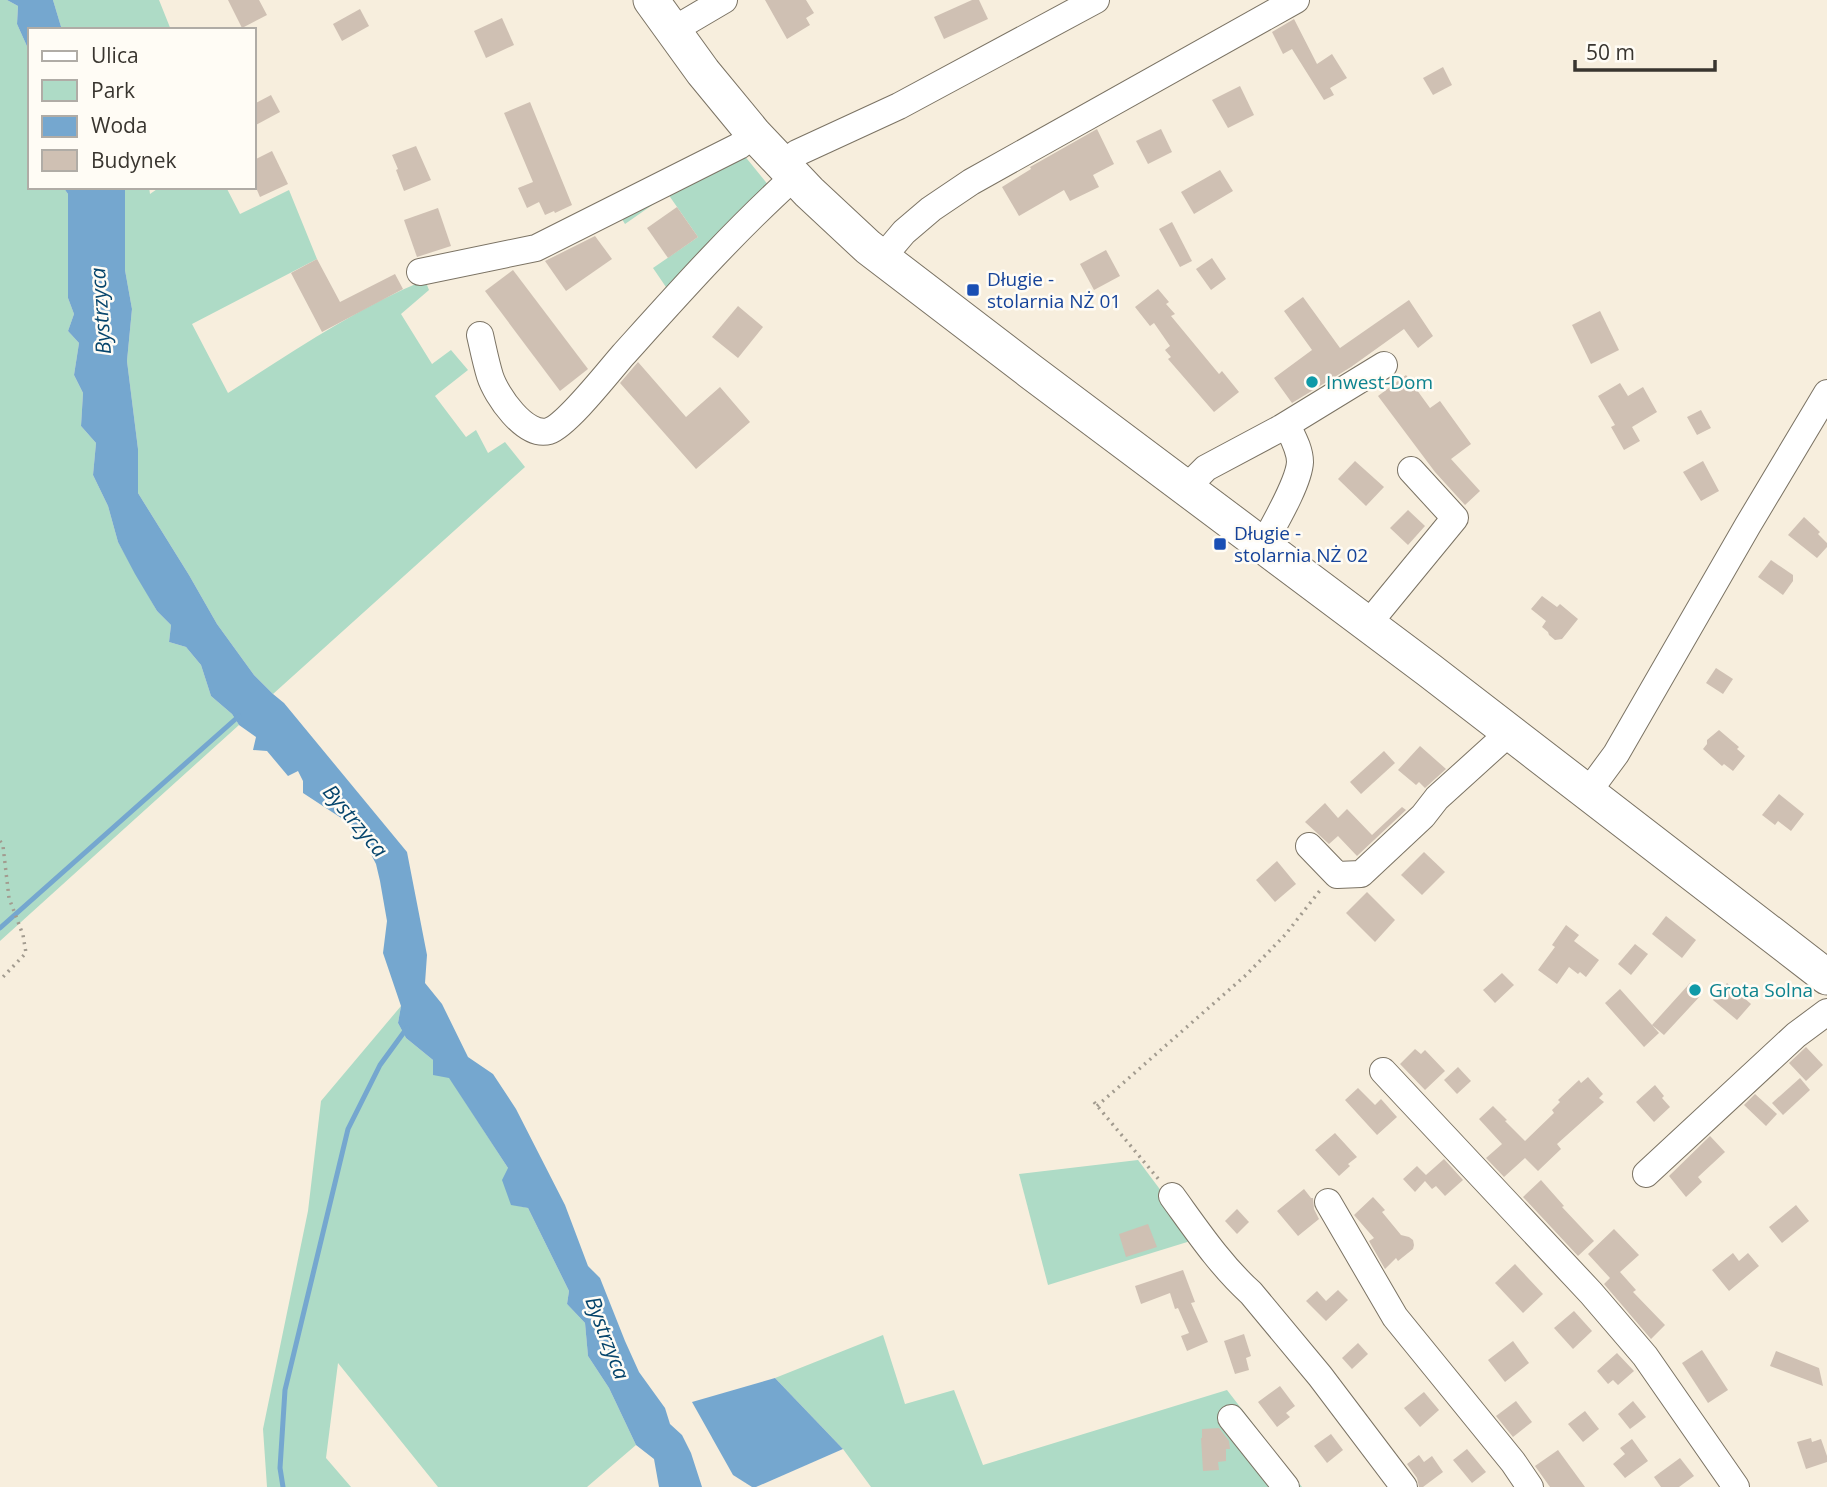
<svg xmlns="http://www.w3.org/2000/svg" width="1827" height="1487" font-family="'Open Sans',sans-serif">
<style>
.green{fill:#aedbc6}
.water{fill:#75a7cf}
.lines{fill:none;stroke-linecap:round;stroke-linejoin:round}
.stream{stroke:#75a7cf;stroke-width:5}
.building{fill:#cfc0b3}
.minor-casing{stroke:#7b7364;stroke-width:28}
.major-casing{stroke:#7b7364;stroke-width:37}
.path{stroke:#a29b8f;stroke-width:3.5;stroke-dasharray:2 5;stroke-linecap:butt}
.minor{stroke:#fff;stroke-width:26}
.major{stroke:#fff;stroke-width:35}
.transit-dot{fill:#1a4fb4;stroke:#fffcf5;stroke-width:2.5}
.culture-dot{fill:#0f9aa8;stroke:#fffcf5;stroke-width:2.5}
.labels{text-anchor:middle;stroke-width:5;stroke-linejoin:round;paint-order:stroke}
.transit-label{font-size:19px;fill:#164399;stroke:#fffcf5;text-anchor:start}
.culture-label{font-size:19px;fill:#0d838f;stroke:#fffcf5;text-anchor:start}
.water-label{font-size:21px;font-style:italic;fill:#06456c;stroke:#fffcf5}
</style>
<rect width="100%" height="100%" fill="#f7eedd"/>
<!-- green -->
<g class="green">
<path d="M0,0H7L18,6L17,24L30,53V187H63L68,194V298L74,314L68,331L79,343L74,375L83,393L81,426L96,443L93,475L108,506L118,542L157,611L171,625L169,642L186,647L201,665L211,696L232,714L239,725L0,941Z"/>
<path d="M53,0H159L171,30H62Z"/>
<path d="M739,149L769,186L668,290L653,268L698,237L668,194L625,224L617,211Z"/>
<path d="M125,187H149L150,194L160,187H226L240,214L289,190L317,259L192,324L228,393C292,352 355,309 425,280L429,290L401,314L432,364L451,350L468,370L435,396L466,437L476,430L488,453L505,442L525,467L273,694L254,675L217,624L189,575L138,493V449L127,361L132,309L125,270Z"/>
<path d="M401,1006L398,1023L406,1038L433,1060L449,1077L508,1168L511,1204L528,1208L569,1291L567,1304L585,1323L588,1356L609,1388L636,1445L587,1487H438L338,1363L326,1458L351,1487H267L263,1429L308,1211L321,1101Z"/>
<path d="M1138,1160L1197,1239L1048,1285L1019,1174Z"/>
<path d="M883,1335L905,1404L954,1390L983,1465L1227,1390L1302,1487H871L843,1449L775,1378Z"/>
</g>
<!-- water -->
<g class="water">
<path d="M7,0H53L62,30H30V53L17,24L18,6Z"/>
<path d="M63,187H125V270L132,309L127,361L138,449V493L189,575L217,624L254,675L273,694L284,703L407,852L427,955L425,983L442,1004L468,1057L493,1074L516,1109L565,1205L588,1266L600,1278L625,1341L639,1372L665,1408L670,1424L682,1435L691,1453L702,1487H659L654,1459L636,1445L609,1388L588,1356L585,1323L567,1304L569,1291L528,1208L511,1205L502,1180L508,1168L449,1078L433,1075V1060L406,1038L398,1023L401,1006L383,953L387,921L380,881L376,864L358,829L303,793V781L298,771L288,776L267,751L253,750L256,737L239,725L232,714L211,696L201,665L186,647L169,642L171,625L157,611L135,574L118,542L108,506L93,475L96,443L81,426L83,393L74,375L79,343L68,331L74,314L68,298V194Z"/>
<path d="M775,1378L843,1449L756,1487H752L733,1475L692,1402Z"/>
</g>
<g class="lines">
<!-- stream -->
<g class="stream">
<path d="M0,928L239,716"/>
<path d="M283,1487L280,1468L285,1390L348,1129L380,1065L407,1028"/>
</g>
</g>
<!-- building -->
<g class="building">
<path d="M228,0H259L267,15L242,28Z"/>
<path d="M765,0H806L814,13L806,18L810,25L787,39Z"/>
<path d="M972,0H979L988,19L944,39L934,17Z"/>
<path d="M360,9L369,26L342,41L333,24Z"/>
<path d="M502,18L514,45L486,58L474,31Z"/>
<path d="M1294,19L1317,64L1332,54L1347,78L1330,88L1334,95L1324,100L1292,49L1283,54L1272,32Z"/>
<path d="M1443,67L1452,85L1433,95L1423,78Z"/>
<path d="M1240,86L1254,115L1228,128L1212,100Z"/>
<path d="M271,95L280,112L254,126V104Z"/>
<path d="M530,102L572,205L555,213L554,211L545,215L539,202L527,208L518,188L533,182L504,113Z"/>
<path d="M1097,129L1114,164L1093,175L1099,187L1070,201L1064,190L1019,216L1002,187L1031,169L1030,167Z"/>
<path d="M1161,129L1172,152L1148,164L1136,141Z"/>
<path d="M416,146L431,180L404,191L396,170L398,169L392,155Z"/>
<path d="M272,151L288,184L260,197L254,183V160Z"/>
<path d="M1220,170L1233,191L1194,214L1181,192Z"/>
<path d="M677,207L698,237L668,258L647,228Z"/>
<path d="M438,208L451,246L417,257L404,220Z"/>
<path d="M1172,222L1192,261L1180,267L1159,229Z"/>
<path d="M595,236L612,259L566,291L545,261Z"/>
<path d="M1106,250L1120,276L1094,290L1080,264Z"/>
<path d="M1212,258L1226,279L1211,290L1196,269Z"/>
<path d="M317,259L340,302L395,274L403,289L322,332L291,273Z"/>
<path d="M513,270L588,369L560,391L485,291Z"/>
<path d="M1158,289L1169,302L1166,304L1175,314L1171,316L1219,374L1222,371L1239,392L1214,412L1168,359L1171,357L1165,350L1170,346L1154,323L1150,326L1135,307Z"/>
<path d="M1303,297L1340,348L1409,300L1433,336L1418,348L1404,329L1351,367L1292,403L1274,378L1312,350L1284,311Z"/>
<path d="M738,306L763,327L738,358L712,337Z"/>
<path d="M1600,311L1619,350L1591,364L1572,325Z"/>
<path d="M638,362L686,417L720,387L750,422L696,469L620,383Z"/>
<path d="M1406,375L1430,408L1440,401L1471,444L1451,459L1480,491L1465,505L1435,472L1378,396Z"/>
<path d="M1620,383L1628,396L1643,387L1657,412L1632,427L1640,441L1624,450L1611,427L1615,425L1598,396Z"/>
<path d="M1701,410L1711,428L1697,435L1687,417Z"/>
<path d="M1355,461L1384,487L1366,506L1338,479Z"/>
<path d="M1703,461L1719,491L1701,501L1683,472Z"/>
<path d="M1408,510L1425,526L1408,545L1390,528Z"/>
<path d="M1804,517L1820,532L1818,534L1827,543V547L1817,558L1788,535Z"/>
<path d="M1771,560L1793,575V581L1783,595L1758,577Z"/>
<path d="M1542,596L1557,607L1560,604L1578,619L1562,639L1555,640L1549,635L1548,632L1542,627L1546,621L1531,609Z"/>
<path d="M1716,668L1733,679L1723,694L1706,683Z"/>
<path d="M1719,730L1739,747L1737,749L1745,756L1733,771L1724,764L1722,766L1703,749L1707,744V740Z"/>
<path d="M1420,746L1446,769L1425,788L1419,782L1416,785L1398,770Z"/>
<path d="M1384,751L1395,763L1361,794L1350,782Z"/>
<path d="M1779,794L1804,814L1791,831L1778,821L1775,825L1762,815Z"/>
<path d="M1325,803L1338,818L1347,809L1372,835L1402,807L1406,810L1357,856L1338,836L1329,844L1305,822Z"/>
<path d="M1424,852L1445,872L1422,895L1401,875Z"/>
<path d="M1277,861L1296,884L1275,902L1256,880Z"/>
<path d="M1367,892L1395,920L1375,942L1346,913Z"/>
<path d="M1666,916L1696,940L1682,958L1652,934Z"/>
<path d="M1566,925L1579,935L1574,941L1599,960L1586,977L1580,972L1578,974L1569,967L1557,984L1538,970L1555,947L1552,945Z"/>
<path d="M1635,944L1648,954L1631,975L1618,964Z"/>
<path d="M1502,973L1514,985L1495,1003L1483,990Z"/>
<path d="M1690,983L1702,994L1664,1035L1652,1025L1659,1033L1644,1047L1605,1003L1620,989L1652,1025Z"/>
<path d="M1727,983L1751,1004L1737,1020L1713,1000Z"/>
<path d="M1806,1047L1823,1065L1806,1081L1789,1063Z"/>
<path d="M1415,1049L1421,1054L1425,1050L1445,1071L1425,1090L1400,1064Z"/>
<path d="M1458,1067L1471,1081L1457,1094L1444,1080Z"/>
<path d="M1588,1077L1603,1094L1599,1098L1604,1102L1557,1144L1561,1149L1538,1171L1525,1158L1504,1177L1486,1158L1502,1144L1479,1119L1493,1106L1507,1120L1505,1121L1525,1141L1554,1113L1552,1110L1560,1102L1558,1100L1579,1080L1581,1083Z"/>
<path d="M1800,1078L1810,1090L1783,1115L1772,1103Z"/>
<path d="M1655,1085L1664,1096L1662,1098L1670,1107L1654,1122L1636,1102Z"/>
<path d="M1358,1088L1375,1105L1381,1099L1397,1117L1377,1135L1345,1100Z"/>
<path d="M1755,1094L1777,1114L1766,1126L1744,1105Z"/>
<path d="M1335,1133L1357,1157L1348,1164L1350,1166L1339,1176L1315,1150Z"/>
<path d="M1710,1136L1725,1152L1698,1177L1702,1182L1686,1197L1669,1176Z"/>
<path d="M1444,1159L1463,1180L1445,1196L1436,1186L1432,1189L1425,1181L1415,1192L1403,1179L1417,1166L1426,1175Z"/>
<path d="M1541,1180L1564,1206L1562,1207L1594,1241L1578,1256L1523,1197Z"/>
<path d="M1304,1189L1311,1198H1313L1314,1209L1319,1219L1298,1236L1277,1211Z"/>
<path d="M1373,1197L1385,1210L1382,1212L1401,1235L1409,1237L1413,1240L1414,1245L1413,1249L1398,1261L1396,1258L1385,1269L1369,1241L1374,1238L1354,1215Z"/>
<path d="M1796,1205L1809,1221L1782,1243L1769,1227Z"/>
<path d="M1237,1209L1249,1222L1237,1234L1225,1221Z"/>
<path d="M1148,1224L1157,1247L1126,1257L1119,1234Z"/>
<path d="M1614,1229L1639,1255L1620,1272L1636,1290L1633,1292L1665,1325L1651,1339L1604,1284L1610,1278L1588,1254Z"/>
<path d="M1733,1253L1739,1261L1748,1253L1759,1266L1729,1291L1712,1270Z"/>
<path d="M1515,1264L1543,1294L1523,1313L1495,1283Z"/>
<path d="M1183,1270L1195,1302L1191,1303L1208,1342L1187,1351L1181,1336L1189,1333L1178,1308L1175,1309L1170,1293L1141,1304L1135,1286Z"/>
<path d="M1338,1290L1348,1300L1326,1321L1306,1301L1317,1291L1326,1301Z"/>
<path d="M1574,1311L1592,1331L1573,1349L1554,1328Z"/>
<path d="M1244,1334L1251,1356L1246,1358L1249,1370L1235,1374L1224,1341Z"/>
<path d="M1513,1341L1529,1363L1505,1382L1488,1360Z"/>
<path d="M1358,1343L1368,1354L1352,1369L1342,1358Z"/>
<path d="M1702,1350L1728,1390L1708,1403L1682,1363Z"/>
<path d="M1776,1351L1819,1368L1823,1386L1770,1366Z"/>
<path d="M1617,1353L1634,1371L1618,1385L1613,1380L1608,1384L1597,1371Z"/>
<path d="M1280,1386L1295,1406L1286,1413L1290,1417L1277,1427L1258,1402Z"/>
<path d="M1424,1392L1439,1410L1420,1427L1404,1408Z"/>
<path d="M1516,1401L1532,1422L1513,1437L1496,1416Z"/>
<path d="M1633,1401L1646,1417L1630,1429L1618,1414Z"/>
<path d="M1585,1411L1599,1429L1583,1442L1568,1424Z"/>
<path d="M1219,1428L1229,1441L1230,1449H1226V1461L1218,1462L1219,1470L1203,1471L1201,1438H1202V1429Z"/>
<path d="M1331,1434L1343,1450L1327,1463L1314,1446Z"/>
<path d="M1811,1438L1812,1442L1821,1439L1827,1456V1462L1806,1469L1797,1442Z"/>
<path d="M1632,1439L1648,1461L1625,1478L1613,1464L1625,1454L1620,1448Z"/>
<path d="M1467,1449L1486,1472L1472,1483L1453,1460Z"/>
<path d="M1558,1450L1585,1487H1550L1535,1466Z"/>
<path d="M1419,1455L1424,1462L1432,1456L1443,1472L1423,1487H1419L1417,1478L1407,1464Z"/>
<path d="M1680,1458L1694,1476L1679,1487H1661L1654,1477Z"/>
</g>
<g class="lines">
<!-- minor casing -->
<g class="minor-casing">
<g id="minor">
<path d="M673,30L724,0"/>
<path d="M782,164L797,153L899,106L1096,0"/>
<path d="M882,258L904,232L931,209L971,182L1296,0"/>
<path d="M420,272L536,248L739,146L754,134"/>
<path d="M480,335C483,348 486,363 490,376C496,395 525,438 549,431C567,425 609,371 623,355C678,294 733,232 794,177"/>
<path d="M1186,488L1206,468L1281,428L1384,365"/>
<path d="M1263,545C1273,526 1299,483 1300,462C1300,449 1292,436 1287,425"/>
<path d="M1368,624L1455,518L1411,470"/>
<path d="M1588,792L1616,754L1748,525L1827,393"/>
<path d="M1309,846L1337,875L1361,874L1423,816L1437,798L1510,732"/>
<path d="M1383,1071L1591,1293L1645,1356L1736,1487"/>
<path d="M1646,1174L1796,1035L1827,1012"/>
<path d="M1172,1196C1196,1229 1220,1265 1251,1293L1320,1376L1404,1487"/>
<path d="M1328,1202L1395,1317L1513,1462L1530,1487"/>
<path d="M1231,1418L1286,1487"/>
</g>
</g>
<!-- major casing -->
<g class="major-casing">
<path id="major" d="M651,0L703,72L754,134L809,192L868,247L1030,371L1429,670L1827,977"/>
</g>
<!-- path -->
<g class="path">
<path d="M0,841L3,846L9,898L23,935L26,953L0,980"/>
<path d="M1094,1102L1160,1181"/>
<path d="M1097,1106L1246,975L1285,935L1322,888"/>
</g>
<!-- minor -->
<use href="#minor" class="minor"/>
<!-- major -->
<use href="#major" class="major"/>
</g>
<!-- markers -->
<g class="transit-dot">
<rect x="966" y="283" width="14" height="14" rx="3.5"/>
<rect x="1213" y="537" width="14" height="14" rx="3.5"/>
</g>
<g class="culture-dot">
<circle cx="1312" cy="382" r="7"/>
<circle cx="1695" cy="990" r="7"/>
</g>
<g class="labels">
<!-- transit labels -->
<g class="transit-label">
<text x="987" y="286">Długie -<tspan x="987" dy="22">stolarnia NŻ 01</tspan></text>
<text x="1234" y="540">Długie -<tspan x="1234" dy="22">stolarnia NŻ 02</tspan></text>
</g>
<!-- culture labels -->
<g class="culture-label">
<text x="1326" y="389">Inwest-Dom</text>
<text x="1709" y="997">Grota Solna</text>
</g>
<!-- water labels -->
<g class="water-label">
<text transform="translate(101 311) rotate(-94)" y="7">Bystrzyca</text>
<text transform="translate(355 821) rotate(50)" y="7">Bystrzyca</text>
<text transform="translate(607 1338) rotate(69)" y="7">Bystrzyca</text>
</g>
</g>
<!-- legend -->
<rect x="28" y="28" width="228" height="161" fill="#fffcf5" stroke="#b0aca6" stroke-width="2"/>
<rect x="42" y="51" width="35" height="10" fill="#ffffff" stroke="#b0aca6" stroke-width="2"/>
<text x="91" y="63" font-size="21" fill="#39352f">Ulica</text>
<rect x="42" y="80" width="35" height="21" fill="#aedbc6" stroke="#b0aca6" stroke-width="2"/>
<text x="91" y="98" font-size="21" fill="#39352f">Park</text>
<rect x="42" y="116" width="35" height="21" fill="#75a7cf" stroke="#b0aca6" stroke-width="2"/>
<text x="91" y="133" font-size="21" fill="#39352f">Woda</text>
<rect x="42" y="150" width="35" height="21" fill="#cfc0b3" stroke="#b0aca6" stroke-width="2"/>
<text x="91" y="168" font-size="21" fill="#39352f">Budynek</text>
<!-- scale -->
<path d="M1575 60v10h140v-10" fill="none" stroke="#39352f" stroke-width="3.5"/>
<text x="1586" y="60" font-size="21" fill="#39352f" stroke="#fffcf5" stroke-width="5" paint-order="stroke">50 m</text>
</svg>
